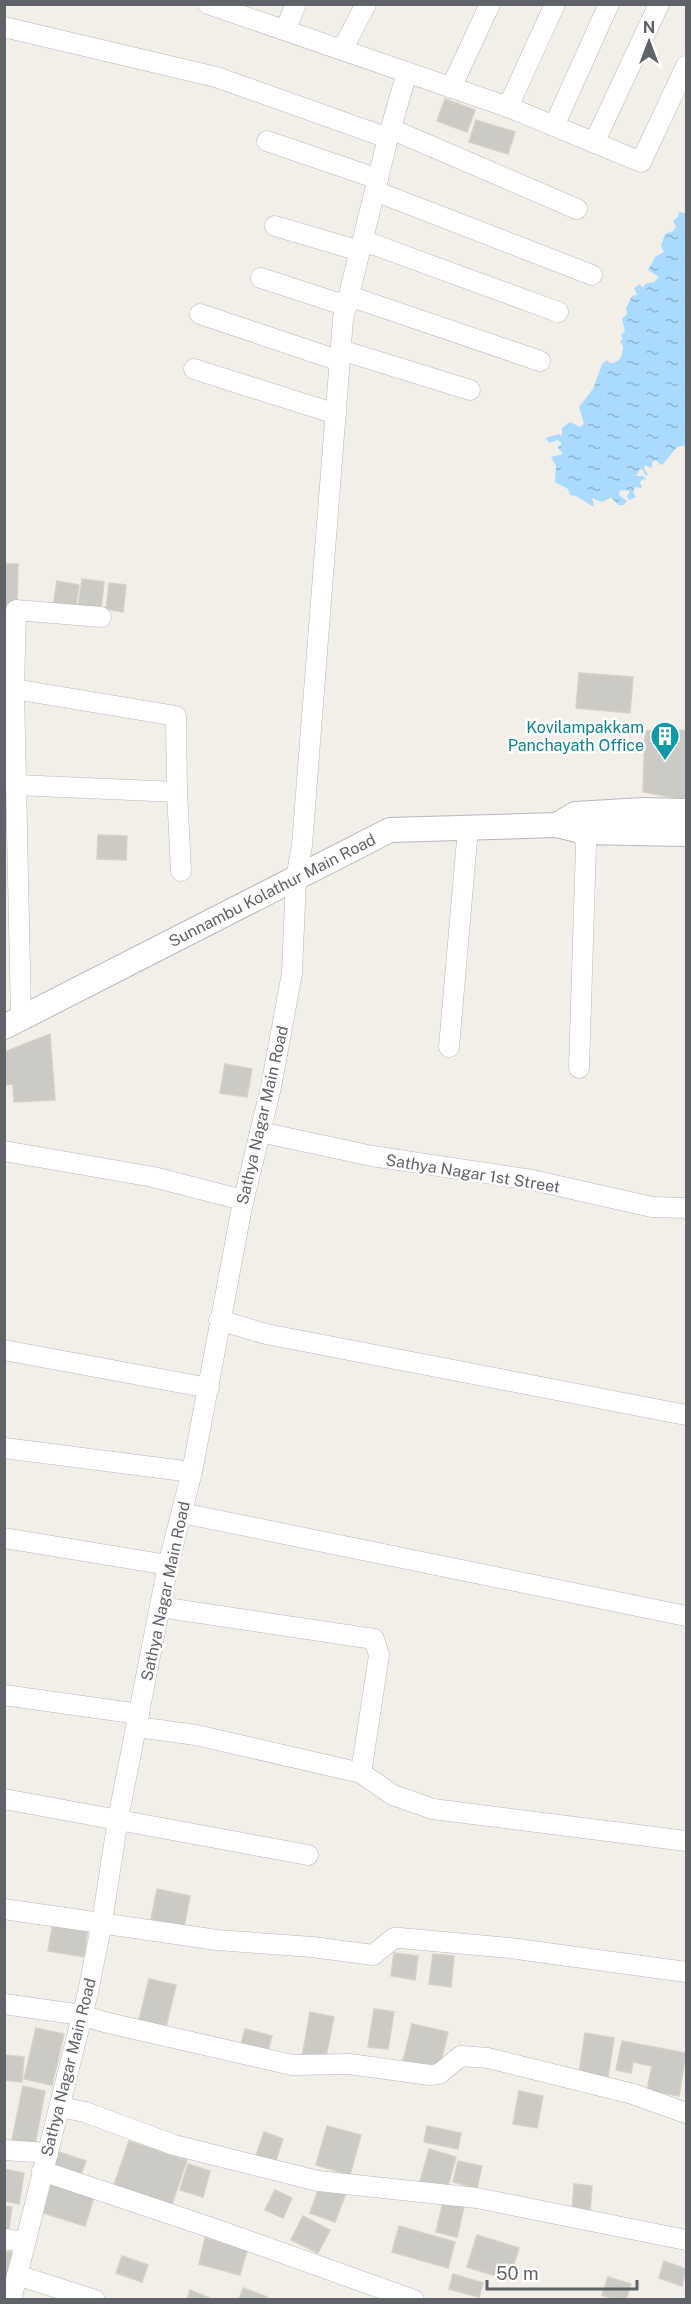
<svg xmlns="http://www.w3.org/2000/svg" width="691" height="2304" font-family="'Public Sans',sans-serif">
<style>
.water{fill:url(#water-ripples)}
.building{fill:#cccac5;stroke:#d6d1c6;stroke-width:1.5}
.lines{fill:none;stroke-linecap:round;stroke-linejoin:round}
.minor-casing{stroke:#b5b8bc;stroke-width:21}
.tertiary-casing{stroke:#b5b8bc;stroke-width:26}
.minor{stroke:#fff;stroke-width:20}
.tertiary{stroke:#fff;stroke-width:24}
.labels{text-anchor:middle;stroke-width:5;stroke-linejoin:round;paint-order:stroke}
.culture-label{font-size:16px;fill:#0d838f;stroke:#fff;text-anchor:end}
.street-label{font-size:16px;fill:#5f6368;stroke:#fff}
</style>
<defs>
<pattern id="water-ripples" width="26" height="14" patternUnits="userSpaceOnUse" patternTransform="scale(1.5)"><rect width="26" height="14" fill="#aadaff"/><path d="M2 4q2-2 4 0t4 0M15 11q2-2 4 0t4 0" fill="none" stroke="#8eb4d2"/></pattern>
</defs>
<rect width="100%" height="100%" fill="#f1efe8"/>
<!-- water -->
<path class="water" d="M679,212L686,213V445L677,447L663,464L661,465L656,460L652,462V468L645,465L644,468L648,475H645L643,470L640,469L636,476H643L647,480L643,479L640,482L642,488L635,487L633,492L636,497L629,500L627,496L630,491L620,490L619,495L627,501L624,505H618L611,497L602,502L592,498L594,506H592L576,496L570,495L568,489L555,482L556,466L551,457L563,454L557,446L561,445V442L557,440L550,443L545,438L559,434L562,436V428L570,422L580,427L584,424L579,407L593,389L602,364L607,360L610,363C620,363 623,355 623,346L620,341L623,339L621,335L625,332L622,319L627,314L626,308L632,296L637,295L634,288L640,284L643,288L645,284L654,282L659,277L648,270L655,257L664,252L661,246L665,234L673,231L676,227L673,221L678,217Z"/>
<!-- building -->
<g class="building">
<path d="M445,99L475,110L467,132L437,121Z"/>
<path d="M476,120L515,132L508,154L469,142Z"/>
<path d="M4,564H18L17,605H4Z"/>
<path d="M82,579L104,582L101,610L78,607Z"/>
<path d="M57,581L79,585L75,611L53,607Z"/>
<path d="M109,583L126,585L123,612L106,609Z"/>
<path d="M579,673L633,677L630,713L576,708Z"/>
<path d="M686,730V800L643,792L645,731Z"/>
<path d="M98,835L127,836L126,860L97,859Z"/>
<path d="M50,1034L55,1100L14,1102L13,1084L4,1085V1052Z"/>
<path d="M225,1064L252,1069L247,1097L220,1093Z"/>
<path d="M157,1889L190,1896L184,1927L151,1920Z"/>
<path d="M53,1923L88,1928L84,1957L48,1951Z"/>
<path d="M394,1953L418,1956L415,1980L391,1976Z"/>
<path d="M433,1954L454,1956L451,1987L429,1984Z"/>
<path d="M149,1979L176,1985L166,2027L139,2020Z"/>
<path d="M374,2009L394,2012L388,2049L368,2047Z"/>
<path d="M310,2012L334,2017L325,2062L302,2058Z"/>
<path d="M412,2024L448,2032L439,2070L403,2061Z"/>
<path d="M36,2028L64,2034L52,2085L24,2079Z"/>
<path d="M245,2029L272,2036L267,2054L240,2048Z"/>
<path d="M585,2033L614,2038L608,2077L579,2073Z"/>
<path d="M622,2041L686,2053L679,2096L647,2090L652,2066L633,2062L631,2073L616,2070Z"/>
<path d="M4,2055L24,2057L22,2082L4,2080Z"/>
<path d="M23,2086L45,2091L35,2145L12,2140Z"/>
<path d="M519,2091L543,2096L537,2128L513,2124Z"/>
<path d="M327,2126L361,2135L350,2175L316,2165Z"/>
<path d="M427,2126L461,2133L458,2149L424,2142Z"/>
<path d="M264,2132L283,2139L275,2163L256,2156Z"/>
<path d="M129,2141L187,2160L172,2204L114,2185Z"/>
<path d="M429,2149L456,2157L447,2190L420,2182Z"/>
<path d="M56,2151L86,2161L81,2175L51,2165Z"/>
<path d="M458,2161L482,2166L477,2188L453,2182Z"/>
<path d="M188,2164L210,2171L203,2197L180,2190Z"/>
<path d="M4,2169L24,2173L19,2204L4,2201Z"/>
<path d="M49,2184L94,2197L85,2226L40,2212Z"/>
<path d="M320,2184L346,2193L335,2222L310,2213Z"/>
<path d="M574,2184L592,2186L590,2213L572,2211Z"/>
<path d="M275,2190L292,2198L283,2218L265,2210Z"/>
<path d="M443,2202L464,2207L457,2237L436,2232Z"/>
<path d="M4,2206L12,2207L8,2236L4,2235Z"/>
<path d="M303,2216L330,2230L318,2253L291,2240Z"/>
<path d="M399,2226L455,2242L448,2268L392,2252Z"/>
<path d="M477,2235L519,2248L509,2280L467,2267Z"/>
<path d="M205,2238L247,2250L240,2275L199,2264Z"/>
<path d="M4,2251L14,2253L4,2294Z"/>
<path d="M122,2256L148,2265L142,2282L116,2273Z"/>
<path d="M664,2261L686,2269L682,2286L659,2278Z"/>
<path d="M453,2274L483,2283L479,2297L449,2289Z"/>
<path d="M608,2277L631,2284L626,2300H617L602,2295Z"/>
<path d="M243,2288L267,2297L266,2300H239Z"/>
<path d="M190,2290L212,2299L211,2300H187Z"/>
</g>
<g class="lines">
<!-- minor casing -->
<g class="minor-casing">
<g id="minor">
<path d="M208,4L508,107L641,162L686,66"/>
<path d="M4,27L216,77L388,138L343,319L302,845L296,879L292,973L271,1087L242,1207L192,1472L168,1565L118,1819L102,1922L88,1992L11,2300"/>
<path d="M285,30L296,4"/>
<path d="M342,50L366,4"/>
<path d="M451,88L490,4"/>
<path d="M508,107L555,4"/>
<path d="M554,126L609,4"/>
<path d="M391,129L577,209"/>
<path d="M388,138L407,72"/>
<path d="M267,141L378,179"/>
<path d="M594,143L659,4"/>
<path d="M375,191L592,275"/>
<path d="M275,226L360,251"/>
<path d="M364,241L558,312"/>
<path d="M261,278L347,306"/>
<path d="M349,296L540,361"/>
<path d="M200,314L340,361"/>
<path d="M341,350L470,390"/>
<path d="M194,369L336,414"/>
<path d="M14,689L176,716L177,792L181,871"/>
<path d="M16,785L177,792"/>
<path d="M21,1017L14,689L16,610L101,617"/>
<path d="M449,1047L468,828"/>
<path d="M579,1068L586,846L584,832"/>
<path d="M260,1132L372,1156L532,1180L652,1207L686,1208"/>
<path d="M4,1151L153,1177L243,1200"/>
<path d="M219,1320L266,1334L686,1415"/>
<path d="M4,1350L209,1388"/>
<path d="M4,1448L192,1472"/>
<path d="M182,1513L686,1616"/>
<path d="M4,1538L168,1565"/>
<path d="M160,1607L374,1639L379,1655L361,1773"/>
<path d="M4,1695L139,1714"/>
<path d="M137,1727L196,1735L361,1773L393,1795L433,1809L686,1841"/>
<path d="M4,1799L308,1855"/>
<path d="M4,1909L217,1940L312,1947L373,1955L394,1938H400L510,1948L686,1972"/>
<path d="M4,2004L82,2015L104,2022L292,2065L349,2064L430,2075L439,2074L461,2056L488,2058L633,2094L686,2113"/>
<path d="M60,2107L85,2112L174,2145L318,2181L477,2198L686,2240"/>
<path d="M4,2150L48,2153"/>
<path d="M42,2171L212,2228L414,2300"/>
<path d="M4,2239L25,2242"/>
<path d="M17,2275L95,2300"/>
</g>
</g>
<!-- tertiary casing -->
<g class="tertiary-casing">
<g id="tertiary">
<path d="M557,825L575,814L643,810L686,811"/>
<path d="M4,1027L390,830L557,825L584,832L686,834"/>
</g>
</g>
<!-- minor -->
<use href="#minor" class="minor"/>
<!-- tertiary -->
<use href="#tertiary" class="tertiary"/>
</g>
<!-- icons -->
<defs>
<g id="building-pin" transform="scale(1.5)"><path d="M0 17L-7.5 6A9.5 9.5 0 1 1 7.5 6Z" fill="#0f9aa8" stroke="#fff"/><path d="M-4-6H4V6H1V3H-1V6H-4ZM-2.5-4.3h1.7v1.8h-1.7ZM.8-4.3h1.7v1.8H.8ZM-2.5-1h1.7V.8h-1.7ZM.8-1h1.7V.8H.8Z" fill="#fff"/></g>
</defs>
<g fill-rule="evenodd">
<use href="#building-pin" x="665" y="736"/>
</g>
<g class="labels">
<!-- culture labels -->
<g class="culture-label">
<text x="644" y="733">Kovilampakkam<tspan x="644" dy="18">Panchayath Office</tspan></text>
</g>
<!-- street labels -->
<g class="street-label">
<text transform="translate(272 890) rotate(-27)" y="6">Sunnambu Kolathur Main Road</text>
<text transform="translate(262 1115) rotate(-77)" y="6">Sathya Nagar Main Road</text>
<text transform="translate(473 1173) rotate(9)" y="6">Sathya Nagar 1st Street</text>
<text transform="translate(165 1591) rotate(-78)" y="6">Sathya Nagar Main Road</text>
<text transform="translate(68 2067) rotate(-76)" y="6">Sathya Nagar Main Road</text>
</g>
</g>
<!-- border -->
<rect width="691" height="2304" fill="none" stroke="#5f6368" stroke-width="12"/>
<!-- north arrow -->
<g transform="translate(649 42)" stroke="#ffffff" stroke-width="4.5" paint-order="stroke">
<path d="M0-4.5L10 22L0 15L-10 22Z" fill="#5f6368"/>
<text y="-9" font-size="16" font-weight="bold" text-anchor="middle" fill="#5f6368">N</text>
</g>
<!-- scale -->
<path d="M487 2280v9h150v-9" fill="none" stroke="#5f6368" stroke-width="3"/>
<text x="496" y="2280" font-size="18" fill="#5f6368" stroke="#ffffff" stroke-width="4.5" paint-order="stroke">50 m</text>
</svg>
